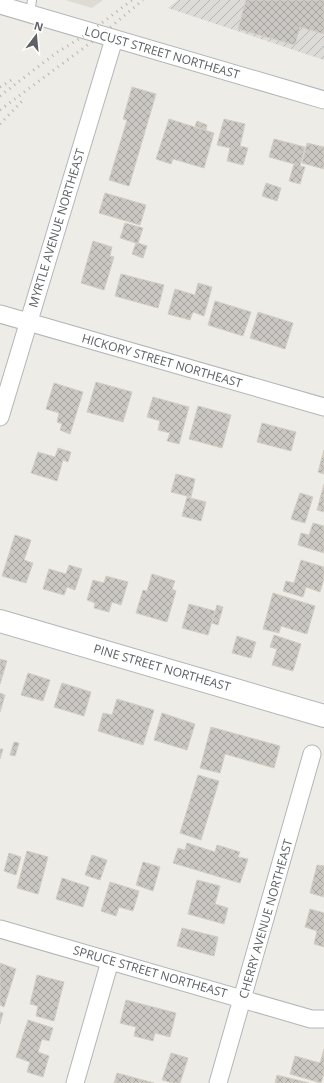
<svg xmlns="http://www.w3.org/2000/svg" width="324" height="1083" font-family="'Open Sans',sans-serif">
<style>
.industrial{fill:url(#industrial-furrows)}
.education{fill:#dedbd4}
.building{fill:url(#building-cross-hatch);stroke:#d3cec4}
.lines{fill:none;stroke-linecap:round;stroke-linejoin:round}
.service-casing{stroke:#b3b6b9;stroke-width:10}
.minor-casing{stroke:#b3b6b9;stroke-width:19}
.secondary-casing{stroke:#b2b5b9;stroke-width:24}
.service{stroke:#fff;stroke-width:8}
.minor{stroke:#fff;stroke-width:17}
.secondary{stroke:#fff;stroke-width:22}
.rail{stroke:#b4b5b5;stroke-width:3;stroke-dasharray:1 5;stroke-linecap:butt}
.labels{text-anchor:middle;stroke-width:4;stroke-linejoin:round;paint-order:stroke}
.street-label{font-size:12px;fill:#5d6165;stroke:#fff}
</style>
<defs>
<pattern id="industrial-furrows" width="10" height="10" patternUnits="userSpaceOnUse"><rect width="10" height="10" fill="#dddbd8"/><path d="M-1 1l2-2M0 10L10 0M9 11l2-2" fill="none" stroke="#b6b5b3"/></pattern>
<pattern id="building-cross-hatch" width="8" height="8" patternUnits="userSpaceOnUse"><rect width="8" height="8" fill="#cac7c2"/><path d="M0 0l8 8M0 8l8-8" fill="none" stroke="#a7a5a1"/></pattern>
</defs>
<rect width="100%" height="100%" fill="#eeece6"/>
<!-- industrial -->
<path class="industrial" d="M178,0H324V60L168,8Z"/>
<!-- education -->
<path class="education" d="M65,0H103L92,8Z"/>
<!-- building -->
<g class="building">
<path d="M246,0H324V34L300,27L295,45L238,29Z"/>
<path d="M132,87L156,94L129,186L109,180L127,120L123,119Z"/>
<path d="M169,119L214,133L204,168L173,159L171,164L156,159Z"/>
<path d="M224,119L245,124L240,146L248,148L243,165L227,161L230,148L217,145Z"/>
<path d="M197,121L207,125L206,130L195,126Z"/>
<path d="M274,139L305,147L300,166L305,167L300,184L289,181L294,164L269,157Z"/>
<path d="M307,143L324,147V169L302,163Z"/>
<path d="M266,183L281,188L277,201L262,196Z"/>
<path d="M105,193L146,205L140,225L99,213Z"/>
<path d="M125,223L143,228L138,243L147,246L143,258L132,254L136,243L120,238Z"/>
<path d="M93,241L112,247L110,256L114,257L104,290L81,283Z"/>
<path d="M121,274L164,285L158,308L115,296Z"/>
<path d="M198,283L212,287L204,316L193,312L190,320L168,314L175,289L195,295Z"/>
<path d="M215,301L251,312L243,336L208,325Z"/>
<path d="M258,312L293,323L285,349L250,338Z"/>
<path d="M96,382L132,392L123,422L87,412Z"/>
<path d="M54,383L83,392L70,434L60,430L62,424L57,422L59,413L46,409Z"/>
<path d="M153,397L189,407L179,444L167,441L170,433L158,430L160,421L147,417Z"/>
<path d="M198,406L231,415L222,448L189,439Z"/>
<path d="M262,423L296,432L291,451L257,442Z"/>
<path d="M58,448L71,452L68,462L63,460L57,481L31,473L38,452L55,457Z"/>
<path d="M324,450V474L318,472Z"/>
<path d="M176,474L195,479L191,497L171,492Z"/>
<path d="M324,484V512L317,510Z"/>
<path d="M300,493L313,497L305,523L291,519Z"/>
<path d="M187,497L206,502L201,521L182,516Z"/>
<path d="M313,523L324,526V553L298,545L301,533L309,535Z"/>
<path d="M15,535L31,540L24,560L33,563L26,583L2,576Z"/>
<path d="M301,560L324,567V579L320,592L306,587L303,597L283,591L286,581L294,583Z"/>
<path d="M69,565L82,569L75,590L67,587L64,595L43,589L49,569L66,574Z"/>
<path d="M152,574L175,581L172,589L176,591L167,622L136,613L143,590L147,591Z"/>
<path d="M106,576L128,582L121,605L112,602L109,612L94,608L95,603L87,600L93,580L104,583Z"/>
<path d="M273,593L315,606L307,634L281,626L279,633L263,629Z"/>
<path d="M189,604L215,611L208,635L182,628Z"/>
<path d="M217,605L223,607L218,625L212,623Z"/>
<path d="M274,635L301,644L293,671L272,665L277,649L270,647Z"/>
<path d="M237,636L256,642L251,658L232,653Z"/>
<path d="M0,659L7,661L0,684Z"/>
<path d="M28,673L50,680L43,701L21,695Z"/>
<path d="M62,683L91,692L84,716L54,707Z"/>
<path d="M0,693L5,695L0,712Z"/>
<path d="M117,699L154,710L143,745L98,731L103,713L112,715Z"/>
<path d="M162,713L195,724L187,750L154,740Z"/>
<path d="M211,727L280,746L274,768L225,754L220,773L200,768Z"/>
<path d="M14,742L19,743L15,756L10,755Z"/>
<path d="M0,749H3L0,759Z"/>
<path d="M198,775L219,781L201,840L180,833Z"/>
<path d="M187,843L215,852L217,845L240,852L238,857L248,859L240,883L173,863L178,848L185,850Z"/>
<path d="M27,851L48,857L38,894L17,888Z"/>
<path d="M9,853L21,857L16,875L4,871Z"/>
<path d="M92,855L107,860L100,880L85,875Z"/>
<path d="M143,862L160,867L153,891L136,885Z"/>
<path d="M317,865L324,866V897L310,893Z"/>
<path d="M62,878L89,887L83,907L56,899Z"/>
<path d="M197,880L220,886L215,904L228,908L224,924L188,914Z"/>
<path d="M110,882L139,891L133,911L119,907L116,916L101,911Z"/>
<path d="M310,909L324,913V947L314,944L317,931L305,927Z"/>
<path d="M182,928L218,937L214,956L177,946Z"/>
<path d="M0,963L16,969L4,1007L0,1005Z"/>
<path d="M37,975L64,982L54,1021L36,1016L38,1006L30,1004Z"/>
<path d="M126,1000L176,1013L170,1037L155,1033L153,1041L134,1036L136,1027L120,1023Z"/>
<path d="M0,1012L3,1013L0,1024Z"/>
<path d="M28,1020L53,1028L49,1041L42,1039L38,1052L49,1056L43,1077L27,1072L30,1062L16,1057Z"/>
<path d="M324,1049V1073L321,1083L290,1074L295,1056L320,1063Z"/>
<path d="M171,1053L188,1058L180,1083H173L162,1080Z"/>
<path d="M117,1073L154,1083H114Z"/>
<path d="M277,1075L309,1083H275Z"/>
</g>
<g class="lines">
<!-- service casing -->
<g class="service-casing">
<path id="service" d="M30,14L32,0"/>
</g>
<!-- minor casing -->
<g class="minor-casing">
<g id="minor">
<path d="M0,5L324,100"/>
<path d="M0,314L324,407"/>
<path d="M0,417L114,39"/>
<path d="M0,929L311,1019H324"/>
<path d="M75,1083L110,961"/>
<path d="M218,1083L312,754"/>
</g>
</g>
<!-- secondary casing -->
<g class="secondary-casing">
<path id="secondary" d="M0,621L324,716"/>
</g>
<!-- service -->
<use href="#service" class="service"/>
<!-- minor -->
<use href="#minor" class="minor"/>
<!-- secondary -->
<use href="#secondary" class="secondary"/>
<!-- rail -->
<g class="rail">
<path d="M0,87L15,78"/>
<path d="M0,96L56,53L90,32L132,0"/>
<path d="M0,110L101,35L143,0"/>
<path d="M0,124L25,98"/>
</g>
</g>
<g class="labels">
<!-- street labels -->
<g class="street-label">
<text transform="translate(162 53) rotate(16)" y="4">LOCUST STREET NORTHEAST</text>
<text transform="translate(57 228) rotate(-73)" y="4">MYRTLE AVENUE NORTHEAST</text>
<text transform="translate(162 361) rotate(16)" y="4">HICKORY STREET NORTHEAST</text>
<text transform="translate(162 668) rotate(16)" y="4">PINE STREET NORTHEAST</text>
<text transform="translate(266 919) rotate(-74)" y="4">CHERRY AVENUE NORTHEAST</text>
<text transform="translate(150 972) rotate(16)" y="4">SPRUCE STREET NORTHEAST</text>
</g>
</g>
<!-- north arrow -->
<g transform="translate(36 36) rotate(16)" stroke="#ffffff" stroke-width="3" paint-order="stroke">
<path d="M0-3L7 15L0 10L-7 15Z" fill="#5d6165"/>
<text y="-6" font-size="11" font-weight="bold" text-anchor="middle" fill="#5d6165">N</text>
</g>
</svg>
